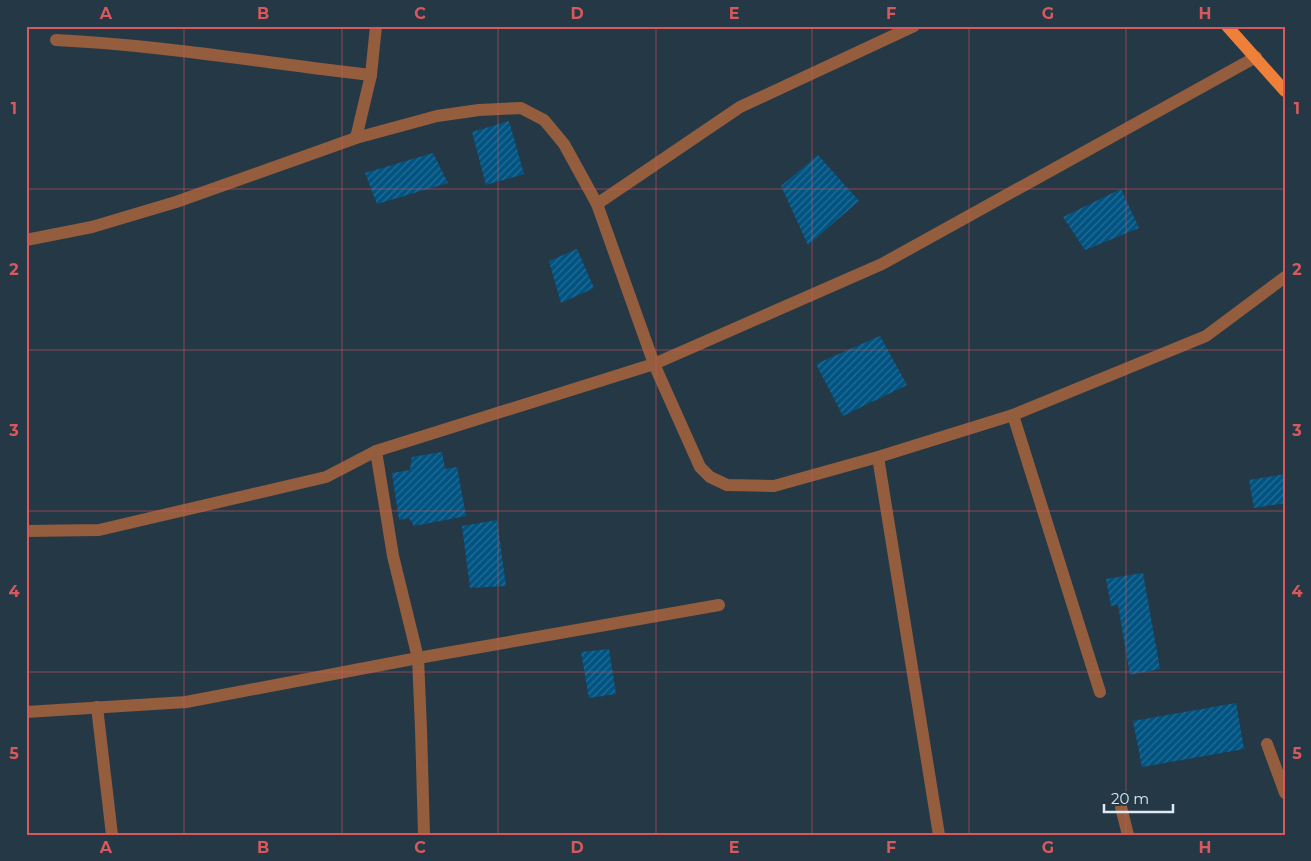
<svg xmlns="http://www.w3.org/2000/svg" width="1311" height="861" font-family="Montserrat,sans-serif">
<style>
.building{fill:url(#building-hatch)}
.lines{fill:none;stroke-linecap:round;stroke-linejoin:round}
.minor{stroke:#935d3e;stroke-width:12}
.primary{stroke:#ef8039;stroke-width:12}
.grid{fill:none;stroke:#d8585b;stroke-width:1;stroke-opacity:0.55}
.neatline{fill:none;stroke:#d8585b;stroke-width:2}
.grid-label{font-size:16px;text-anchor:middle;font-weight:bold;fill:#d8585b}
</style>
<defs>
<pattern id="building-hatch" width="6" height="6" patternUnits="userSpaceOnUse" patternTransform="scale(1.25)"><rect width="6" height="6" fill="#015482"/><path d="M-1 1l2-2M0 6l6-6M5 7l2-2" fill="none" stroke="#266d94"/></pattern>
</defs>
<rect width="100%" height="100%" fill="#253846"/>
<!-- building -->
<g class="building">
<path d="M509,121L524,174L486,185L472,132Z"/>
<path d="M433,153L448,183L377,204L365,173Z"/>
<path d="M818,155L859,201L808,245L781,186Z"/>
<path d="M1121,189L1139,228L1085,250L1063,217Z"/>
<path d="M577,249L594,288L561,303L549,261Z"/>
<path d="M880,336L907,385L843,416L816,364Z"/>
<path d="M442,452L445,469L457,467L466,516L414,526L409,518L399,520L392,473L410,470L412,457Z"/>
<path d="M1285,474V503L1254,508L1249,480Z"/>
<path d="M497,520L506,586L470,588L462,526Z"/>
<path d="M1143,573L1160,669L1130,675L1118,605L1111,606L1106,579Z"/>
<path d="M609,649L616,694L589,698L581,652Z"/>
<path d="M1236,703L1244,749L1142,767L1133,721Z"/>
</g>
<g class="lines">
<!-- minor -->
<g class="minor">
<path d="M56,40C161,45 266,63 371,75"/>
<path d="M356,138L371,75L376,26"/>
<path d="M597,204L740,107L914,26"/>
<path d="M26,240L92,227L176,202L356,138L437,116L479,110L521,108L544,120L564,144L597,204L654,364L700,467L710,477L727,485L774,486L878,457L1013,415L1206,336L1285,277"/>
<path d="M1013,415L1100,692"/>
<path d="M376,451L393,556L418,658L421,729L424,835"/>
<path d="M878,457L939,835"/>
<path d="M26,531L99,530L326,477L376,451L654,364L882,264L1256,57"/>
<path d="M97,707L112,835"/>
<path d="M26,712L186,702L418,658L719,605"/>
<path d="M1267,744L1285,793"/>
<path d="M1121,807L1128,835"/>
</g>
<!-- primary -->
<path class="primary" d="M1227,26L1285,91"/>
</g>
<!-- grid -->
<path class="grid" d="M184,26V835M342,26V835M498,26V835M656,26V835M812,26V835M969,26V835M1126,26V835M26,189H1285M26,350H1285M26,511H1285M26,672H1285"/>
<!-- border -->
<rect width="1311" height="861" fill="none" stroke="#253846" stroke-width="55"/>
<!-- scale -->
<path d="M1104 804v8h69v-8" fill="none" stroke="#deeaf3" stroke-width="2.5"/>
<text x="1111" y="804" font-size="15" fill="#deeaf3" stroke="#253846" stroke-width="4" paint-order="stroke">20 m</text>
<rect x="28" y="28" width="1256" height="806" class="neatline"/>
<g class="grid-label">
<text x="106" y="19">A</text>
<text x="263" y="19">B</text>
<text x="420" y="19">C</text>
<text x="577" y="19">D</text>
<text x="734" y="19">E</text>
<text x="891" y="19">F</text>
<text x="1048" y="19">G</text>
<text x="1205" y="19">H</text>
<text x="14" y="114">1</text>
<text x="1297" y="114">1</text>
<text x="14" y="275">2</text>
<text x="1297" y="275">2</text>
<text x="14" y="436">3</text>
<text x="1297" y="436">3</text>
<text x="14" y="597">4</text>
<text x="1297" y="597">4</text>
<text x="14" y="759">5</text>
<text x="1297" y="759">5</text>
<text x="106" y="853">A</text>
<text x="263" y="853">B</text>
<text x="420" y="853">C</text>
<text x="577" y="853">D</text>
<text x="734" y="853">E</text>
<text x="891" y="853">F</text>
<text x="1048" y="853">G</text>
<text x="1205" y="853">H</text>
</g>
</svg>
